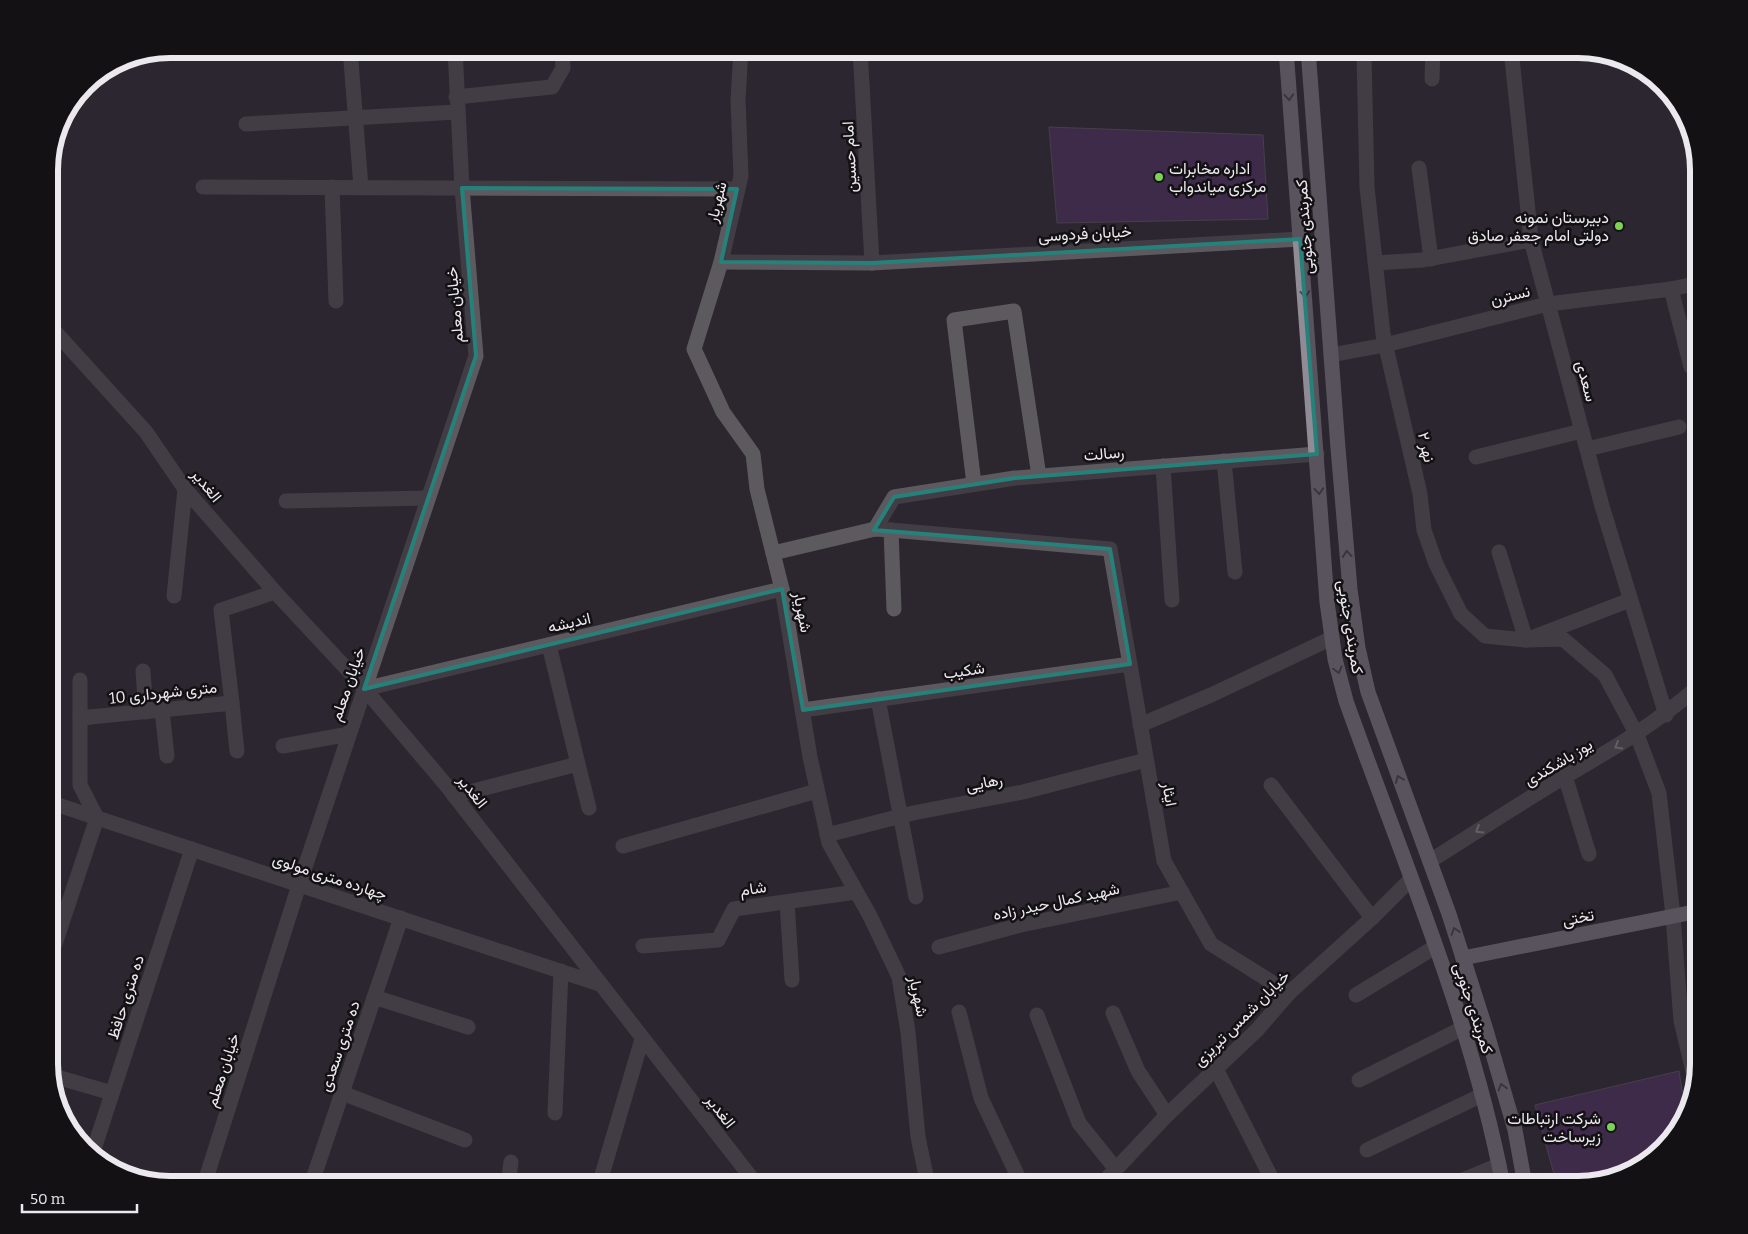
<svg xmlns="http://www.w3.org/2000/svg" width="1748" height="1234" font-family="Bitter,Vazirmatn,serif">
<style>
.building{fill:#543069;stroke:#655f69}
.lines{fill:none;stroke-linecap:round;stroke-linejoin:round}
.minor{stroke:#5d5a5f;stroke-width:15}
.major{stroke:#908b94;stroke-width:15}
.oneway{stroke:#4b484e}
.oneway2{stroke:#a4a2a6}
.marked{fill:none;stroke:#25827b;stroke-width:4;stroke-linejoin:round}
.poi-dot{fill:#7dd154;stroke:#131114;stroke-width:2}
.labels{text-anchor:middle;stroke-width:5;stroke-linejoin:round;paint-order:stroke}
.street-label{font-size:16px;fill:#ece9ee;stroke:#131114}
.poi-label{font-size:16px;fill:#ece9ee;stroke:#131114;text-anchor:end}
.rim{fill:none;stroke:#ece9ee;stroke-width:6}
</style>
<rect width="100%" height="100%" fill="#2c272f"/>
<!-- building -->
<g class="building">
<path d="M1049,127L1263,135L1268,219L1057,223Z"/>
<path d="M1679,1071L1686,1117L1674,1138L1632,1173L1579,1185H1557L1535,1105Z"/>
</g>
<g class="lines">
<!-- minor -->
<g class="minor">
<path d="M350,49L361,187"/>
<path d="M741,49L738,100L741,176L721,262L694,349L723,412L753,454L757,489L782,589L810,757L829,843L870,916L899,977L908,1032L918,1137L928,1185"/>
<path d="M860,49L872,263"/>
<path d="M1367,49L1364,56L1367,187L1383,334L1420,494L1424,530L1436,564L1461,614L1485,636L1526,640L1563,639L1605,675L1637,735L1659,793L1673,916L1681,1021L1696,1084"/>
<path d="M1511,49L1531,240L1602,506L1666,715"/>
<path d="M1432,79L1433,49"/>
<path d="M456,97L552,87L563,68L562,49"/>
<path d="M246,124L457,112"/>
<path d="M1419,168L1431,259"/>
<path d="M203,187L737,189"/>
<path d="M332,187L336,301"/>
<path d="M721,262L872,263L1300,239"/>
<path d="M1375,263L1423,260L1531,240"/>
<path d="M1671,289L1691,367"/>
<path d="M49,325L146,432L185,489L275,592L358,681L446,785L757,1185"/>
<path d="M1331,355L1385,345L1548,304L1671,289L1699,283"/>
<path d="M1587,449L1679,427"/>
<path d="M1476,457L1582,431"/>
<path d="M1224,461L1235,572"/>
<path d="M1163,466L1172,600"/>
<path d="M974,484L954,320L1014,311L1039,476"/>
<path d="M286,501L428,498"/>
<path d="M875,529L894,497L1015,478L1317,454"/>
<path d="M891,530L1110,549L1164,861L1211,944L1289,993"/>
<path d="M1499,552L1526,640L1630,600"/>
<path d="M773,553L875,529L891,530L894,609"/>
<path d="M174,596L185,489"/>
<path d="M143,671L146,712"/>
<path d="M80,680V718L90,717"/>
<path d="M364,689L782,589"/>
<path d="M878,699L916,897"/>
<path d="M222,704L232,703L237,751"/>
<path d="M162,710L167,756"/>
<path d="M803,710L1130,664"/>
<path d="M1140,725L1211,695L1332,638"/>
<path d="M283,746L349,734"/>
<path d="M578,764L589,808"/>
<path d="M1565,776L1589,854"/>
<path d="M1271,785L1372,918"/>
<path d="M454,796L578,764L549,645"/>
<path d="M49,802L599,984"/>
<path d="M827,835L913,813L1023,792L1146,760"/>
<path d="M623,846L817,791"/>
<path d="M1430,861C1475,833 1520,803 1566,776C1616,747 1655,724 1699,686"/>
<path d="M787,902L792,980"/>
<path d="M643,946L718,940L734,909L856,892"/>
<path d="M939,947L1021,925L1182,892"/>
<path d="M49,962L97,818L80,785V718L232,703L221,610L275,592"/>
<path d="M1356,995L1435,947"/>
<path d="M374,997L468,1027"/>
<path d="M959,1012L981,1098L1022,1185"/>
<path d="M1113,1013L1138,1071L1167,1115"/>
<path d="M1037,1015L1079,1123L1115,1168"/>
<path d="M1216,1069L1275,1185"/>
<path d="M50,1075L112,1093"/>
<path d="M1359,1080L1463,1028"/>
<path d="M342,1093L465,1140"/>
<path d="M555,1113L561,971"/>
<path d="M1367,1150L1482,1095"/>
<path d="M92,1155L192,849"/>
<path d="M204,1185L299,885L476,356L462,188L455,49"/>
<path d="M311,1185L401,918"/>
<path d="M508,1185L511,1162"/>
<path d="M599,1185L642,1039"/>
<path d="M1101,1185L1167,1115L1257,1030L1289,993L1372,918L1411,879"/>
<path d="M1451,1185L1499,1165"/>
</g>
<!-- major -->
<g class="major">
<path d="M1286,49L1327,602L1335,659L1346,701C1403,861 1471,1018 1503,1185"/>
<path d="M1308,49L1338,448L1350,589L1358,648L1368,692L1449,914L1486,1030L1515,1130L1525,1185"/>
<path d="M1463,958L1699,911"/>
</g>
</g>
<!-- one-way arrows -->
<defs><path id="oneway-chevron" d="M-2-3.5L2.5 0L-2 3.5" fill="none" stroke-width="1.6" stroke-linecap="round" stroke-linejoin="round" transform="scale(1.25)"/></defs>
<g class="oneway">
<use href="#oneway-chevron" transform="translate(1289 97) rotate(86)"/>
<use href="#oneway-chevron" transform="translate(1305 294) rotate(86)"/>
<use href="#oneway-chevron" transform="translate(1319 491) rotate(86)"/>
<use href="#oneway-chevron" transform="translate(1347 554) rotate(-95)"/>
<use href="#oneway-chevron" transform="translate(1338 670) rotate(75)"/>
<use href="#oneway-chevron" transform="translate(1399 779) rotate(-111)"/>
<use href="#oneway-chevron" transform="translate(1455 931) rotate(-108)"/>
<use href="#oneway-chevron" transform="translate(1502 1087) rotate(-106)"/>
</g>
<g class="oneway2">
<use href="#oneway-chevron" transform="translate(1618 746) rotate(150)"/>
<use href="#oneway-chevron" transform="translate(1479 830) rotate(148)"/>
</g>
<!-- marked area -->
<path d="M0 0H1748V1234H0ZM462,188L737,189L721,262L872,263L1300,239L1317,454L1015,478L894,497L874,530L1110,549L1130,664L803,710L782,589L364,689L476,356Z" fill="#2c272f" fill-opacity=".55" fill-rule="evenodd"/>
<path class="marked" d="M462,188L737,189L721,262L872,263L1300,239L1317,454L1015,478L894,497L874,530L1110,549L1130,664L803,710L782,589L364,689L476,356Z"/>
<!-- markers -->
<g class="poi-dot">
<circle cx="1159" cy="177" r="5"/>
<circle cx="1619" cy="226" r="5"/>
<circle cx="1611" cy="1127" r="5"/>
</g>
<g class="labels">
<!-- street labels -->
<g class="street-label">
<text transform="translate(849 157) rotate(-93)" y="6">امام حسین</text>
<text transform="translate(716 202) rotate(-76)" y="6">شهریار</text>
<text transform="translate(1304 227) rotate(-94)" y="6">کمربندی جنوبی</text>
<text transform="translate(1085 233) rotate(-3)" y="6">خیابان فردوسی</text>
<text transform="translate(1510 295) rotate(-14)" y="6">نسترن</text>
<text transform="translate(454 305) rotate(-95)" y="6">خیابان معلم</text>
<text transform="translate(1587 381) rotate(75)" y="6">سعدی</text>
<text transform="translate(1427 447) rotate(77)" y="6">نهر ۲</text>
<text transform="translate(1104 453) rotate(-5)" y="6">رسالت</text>
<text transform="translate(207 485) rotate(51)" y="6">الغدیر</text>
<text transform="translate(803 612) rotate(79)" y="6">شهریار</text>
<text transform="translate(569 622) rotate(-13)" y="6">اندیشه</text>
<text transform="translate(1351 627) rotate(81)" y="6">کمربندی جنوبی</text>
<text transform="translate(964 670) rotate(-8)" y="6">شکیب</text>
<text transform="translate(347 684) rotate(-71)" y="6">خیابان معلم</text>
<text transform="translate(163 692) rotate(-6)" y="6">10 متری شهرداری</text>
<text transform="translate(1558 762) rotate(-31)" y="6">یوز باشکندی</text>
<text transform="translate(984 782) rotate(-11)" y="6">رهایی</text>
<text transform="translate(473 791) rotate(52)" y="6">الغدیر</text>
<text transform="translate(1170 794) rotate(80)" y="6">ایثار</text>
<text transform="translate(330 876) rotate(18)" y="6">چهارده متری مولوی</text>
<text transform="translate(753 888) rotate(-8)" y="6">شام</text>
<text transform="translate(1056 901) rotate(-12)" y="6">شهید کمال حیدر زاده</text>
<text transform="translate(1578 917) rotate(-11)" y="6">تختی</text>
<text transform="translate(919 996) rotate(78)" y="6">شهریار</text>
<text transform="translate(125 997) rotate(-72)" y="6">ده متری حافظ</text>
<text transform="translate(1474 1008) rotate(72)" y="6">کمربندی جنوبی</text>
<text transform="translate(1241 1018) rotate(-45)" y="6">خیابان شمس تبریزی</text>
<text transform="translate(339 1046) rotate(-71)" y="6">ده متری سعدی</text>
<text transform="translate(222 1070) rotate(-72)" y="6">خیابان معلم</text>
<text transform="translate(721 1111) rotate(52)" y="6">الغدیر</text>
</g>
<!-- poi labels -->
<g class="poi-label">
<text x="1169" y="174" text-anchor="start">اداره مخابرات<tspan x="1169" dy="18">مرکزی میاندواب</tspan></text>
<text x="1609" y="223">دبیرستان نمونه<tspan x="1609" dy="18">دولتی امام جعفر صادق</tspan></text>
<text x="1601" y="1124">شرکت ارتباطات<tspan x="1601" dy="18">زیرساخت</tspan></text>
</g>
</g>
<!-- crop -->
<path d="M0 0H1748V1234H0ZM170 58H1578A112 112 0 0 1 1690 170V1064A112 112 0 0 1 1578 1176H170A112 112 0 0 1 58 1064V170A112 112 0 0 1 170 58Z" fill="#131114" fill-rule="evenodd"/>
<path class="rim" d="M170 58H1578A112 112 0 0 1 1690 170V1064A112 112 0 0 1 1578 1176H170A112 112 0 0 1 58 1064V170A112 112 0 0 1 170 58Z"/>
<!-- scale -->
<path d="M22 1204v8h115v-8" fill="none" stroke="#ece9ee" stroke-width="2.5"/>
<text x="30" y="1204" font-size="15" fill="#ece9ee" stroke="#131114" stroke-width="4" paint-order="stroke">50 m</text>
</svg>
